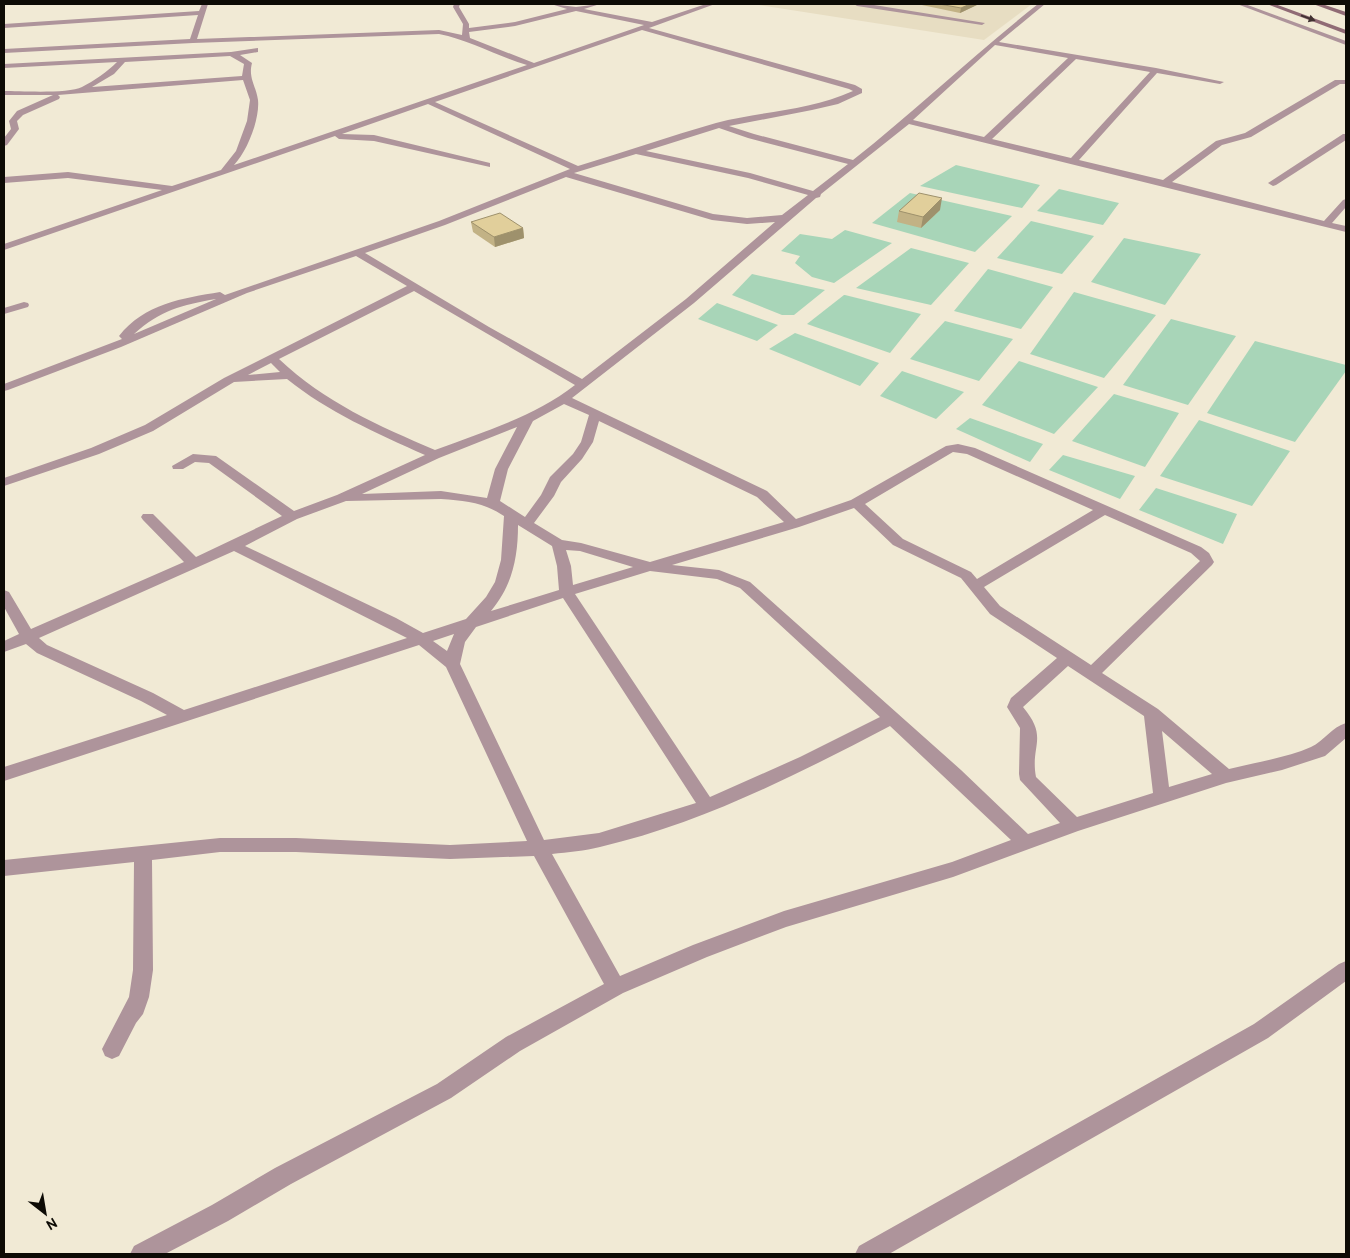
<svg xmlns="http://www.w3.org/2000/svg" width="1350" height="1258" font-family="Overpass,sans-serif">
<style>
.built{fill:#e7ddc2}
.green{fill:#a8d5b8}
.lines{fill:none;stroke-linecap:round;stroke-linejoin:round}
.street{fill:#ae949b;fill-rule:evenodd}
.secondary{fill:#906b75;fill-rule:evenodd}
.wall{fill:#c2b285}
.shaded-wall{fill:#9e916c}
.building{fill:#e1cf9b;stroke:#9e916c}
.oneway{fill:#413132}
</style>
<rect width="100%" height="100%" fill="#f1ead5"/>
<!-- built -->
<path class="built" d="M752,4H1032L984,40Z"/>
<!-- green -->
<g class="green">
<path d="M956,165L1040,185L1022,208L920,186Z"/>
<path d="M1059,189L1119,203L1103,225L1037,211Z"/>
<path d="M910,193L1012,216L975,252L872,223Z"/>
<path d="M1031,221L1094,236L1062,274L997,258Z"/>
<path d="M845,230L892,243L834,283L812,277L795,263L800,256L781,251L800,234L832,239Z"/>
<path d="M1124,238L1201,254L1165,305L1091,282Z"/>
<path d="M911,248L969,263L931,305L856,288Z"/>
<path d="M988,269L1053,287L1021,329L954,311Z"/>
<path d="M752,274L825,290L794,315H782L732,295Z"/>
<path d="M1074,292L1156,315L1104,378L1030,354Z"/>
<path d="M844,295H845L921,314L890,353L807,324Z"/>
<path d="M717,303L778,325L757,341L698,319Z"/>
<path d="M1171,319L1236,336L1188,405L1123,385Z"/>
<path d="M945,321L1013,339L979,381L910,359Z"/>
<path d="M795,333L879,363L860,386L769,349Z"/>
<path d="M1255,341L1346,365V371L1295,442L1207,413Z"/>
<path d="M1019,361L1098,387L1054,434L982,405Z"/>
<path d="M902,371L964,392L936,419L880,396Z"/>
<path d="M1114,394L1179,413L1145,467L1072,441Z"/>
<path d="M970,418L1043,444L1030,462L956,429Z"/>
<path d="M1199,420L1290,451L1252,506L1160,476Z"/>
<path d="M1063,455L1135,476L1120,499L1049,470Z"/>
<path d="M1156,488L1237,514L1223,544L1139,510Z"/>
</g>
<g class="lines">
<!-- street -->
<g class="street">
<path d="M202,4H208L197,39L439,30L462,35L463,24L453,7L454,4H460L459,7L469,24V28L515,22L567,9L551,4L576,7L600,4L584,9L652,22L706,4H715L649,28L855,85L862,89V93L838,104L812,110L729,126L754,134L853,160C916,110 975,54 1038,4H1045L999,42L1156,68L1224,82L1220,84L1157,73L1079,160L1163,180L1216,141L1245,133L1335,80H1346V84H1340L1251,137L1222,145L1172,182L1324,221L1343,200L1346,199V207L1332,223L1346,226V232L909,124L821,194L820,197L816,198L694,303L572,398L767,491L796,519L851,500L946,446L958,444L975,448L1201,547L1209,553L1214,562L1212,565L1102,673L1158,709L1229,769C1256,762 1286,758 1311,747C1324,741 1332,727 1346,723V738L1325,756L1282,770L1226,783L1078,831L953,877L786,927L707,957L623,993L520,1051L451,1098L291,1184L228,1221L165,1254H130L134,1246L212,1205L275,1168L437,1084L506,1037L604,984L534,856L450,859L296,852H220L152,860L153,970L149,997L143,1014L136,1023L119,1056L112,1059L105,1056L102,1049L129,997L133,970L134,862L4,876V860L220,838H296L450,845L527,841L446,667L419,645L4,781V767L167,715L141,701L37,653L26,644L4,652V641L19,634L4,607V590L9,592L31,629L184,562L143,520L141,517L143,514H153L196,557L282,516L209,463L195,462L183,469H173L172,466L193,454L216,456L294,511L337,495L425,455C376,433 328,412 287,379L234,382L153,431L99,454L4,486V478L91,448L145,425L224,378L407,286L356,256L247,293L121,347L8,390L4,391V384L122,339L119,336C144,304 183,298 220,292L225,295L439,221L570,169L428,104L342,134L374,135L490,163V167L374,141L339,139L335,136L4,250V244L162,190L68,178L4,183V177L68,172L172,186L221,170L236,151L247,121L250,100L243,80L58,95L60,97L59,99L23,115L17,121L19,129L7,145L4,146V138L11,129L9,121L17,111L53,95H4V91C20,91 69,94 82,87C94,81 107,72 117,62L4,68V64L231,52L258,48V52L240,55L252,63C248,78 256,86 258,100C260,119 247,152 234,165L527,65C497,56 469,40 439,34L193,43L4,53V49L190,39L198,15L4,28V24L199,11ZM576,11L644,25L534,63L470,38L469,32L515,26ZM642,30L849,89L853,91C809,111 762,111 716,123C670,136 624,152 578,166L435,102ZM995,45L1068,58L984,137L913,120ZM230,56L244,64L242,76L92,87L114,74L125,62ZM1076,59L1150,72L1071,158L992,139ZM719,128L748,138L848,164L813,191L750,173L646,151ZM636,154L748,178L808,195L782,215L747,218L713,214L574,173ZM566,177L712,220L747,224L775,222L686,299L582,379L489,327L365,253L445,225ZM414,291L575,385C534,417 483,432 435,450C379,426 324,402 279,359ZM216,299L134,334C161,310 181,305 216,299ZM271,363L280,372L248,375ZM564,404L589,415L581,442L573,454L550,477L541,495L525,517L500,501L508,469L533,421ZM599,421L757,497L784,522L650,562L581,543L562,540L534,523L554,496L561,482L582,459L593,442ZM517,427L495,469L487,498L441,491L362,494L439,458ZM953,452L967,454L1093,510L977,579L971,572L903,539L865,504ZM441,499C466,501 483,502 504,516L501,560L495,582L486,597L466,619L423,633L396,618L245,546L297,519L346,501ZM854,508L893,545L961,578L990,614L1057,658L1011,698L1007,707L1020,728L1019,774L1020,780L1060,823L1028,834L961,770L750,582L719,570L672,565L799,527ZM1105,515L1191,553L1200,561L1091,665L1000,606L984,587ZM518,525L552,546L557,566L559,590L491,611C512,586 518,558 518,525ZM566,550L580,551L633,567L573,585L571,566ZM234,551L407,638L184,710L153,693L47,645L39,638ZM650,571L717,579L740,588L880,717L800,757L710,797L575,594ZM563,598L696,803L599,833L544,840L460,664L465,642L476,627ZM454,634L447,651L433,641ZM1068,666L1144,716L1153,793L1077,817L1036,777C1030,745 1049,738 1023,707ZM890,726L1011,840L952,862L784,911L693,945L620,976L552,854C568,852 585,851 600,847C703,823 798,774 890,726ZM1162,731L1212,774L1169,787Z"/>
<path d="M854,4H868L985,23L982,25L857,6Z"/>
<path d="M1237,4H1245L1346,41V45Z"/>
<path d="M1343,134H1346V140L1276,185L1273,186L1268,183Z"/>
<path d="M24,302L28,303L29,305L28,307L4,314V308Z"/>
<path d="M1346,961V981L1268,1038L889,1254H855L859,1246L1254,1024L1339,964Z"/>
</g>
<!-- secondary -->
<g class="secondary">
<path d="M1267,4H1275L1346,30V34Z"/>
<path d="M1313,4H1322L1346,12V16Z"/>
</g>
</g>
<!-- wall -->
<g class="wall">
<path d="M917,4H979L960,13Z"/>
<path d="M940,210L921,228L897,222L899,211Z"/>
<path d="M471,222L523,228L524,238L495,247L473,232Z"/>
</g>
<!-- shaded-wall -->
<g class="shaded-wall">
<path d="M970,4H979L960,13L961,8Z"/>
<path d="M942,198L940,210L921,228L923,217Z"/>
<path d="M523,228L524,238L495,247L494,237Z"/>
</g>
<!-- building -->
<g class="building">
<path d="M939,4H970L961,8Z"/>
<path d="M919,193L942,198L923,217L899,211Z"/>
<path d="M500,213L523,228L494,237L471,222Z"/>
</g>
<!-- one-way arrows -->
<defs><path id="oneway-solid" d="M-6-.8H1V-3.2L6.5 0L1 3.2V.8H-6Z" transform="scale(1.25)"/></defs>
<use class="oneway" href="#oneway-solid" transform="translate(1308 18) rotate(20)"/>
<!-- border -->
<rect width="1350" height="1258" fill="none" stroke="#0d0b05" stroke-width="10"/>
<!-- north arrow -->
<g transform="translate(45 1213) rotate(149)" stroke="#f1ead5" stroke-width="4" paint-order="stroke">
<path d="M0-4L9 19L0 12L-9 19Z" fill="#0d0b05"/>
<text y="-8" font-size="14" font-weight="bold" text-anchor="middle" fill="#0d0b05">N</text>
</g>
</svg>
